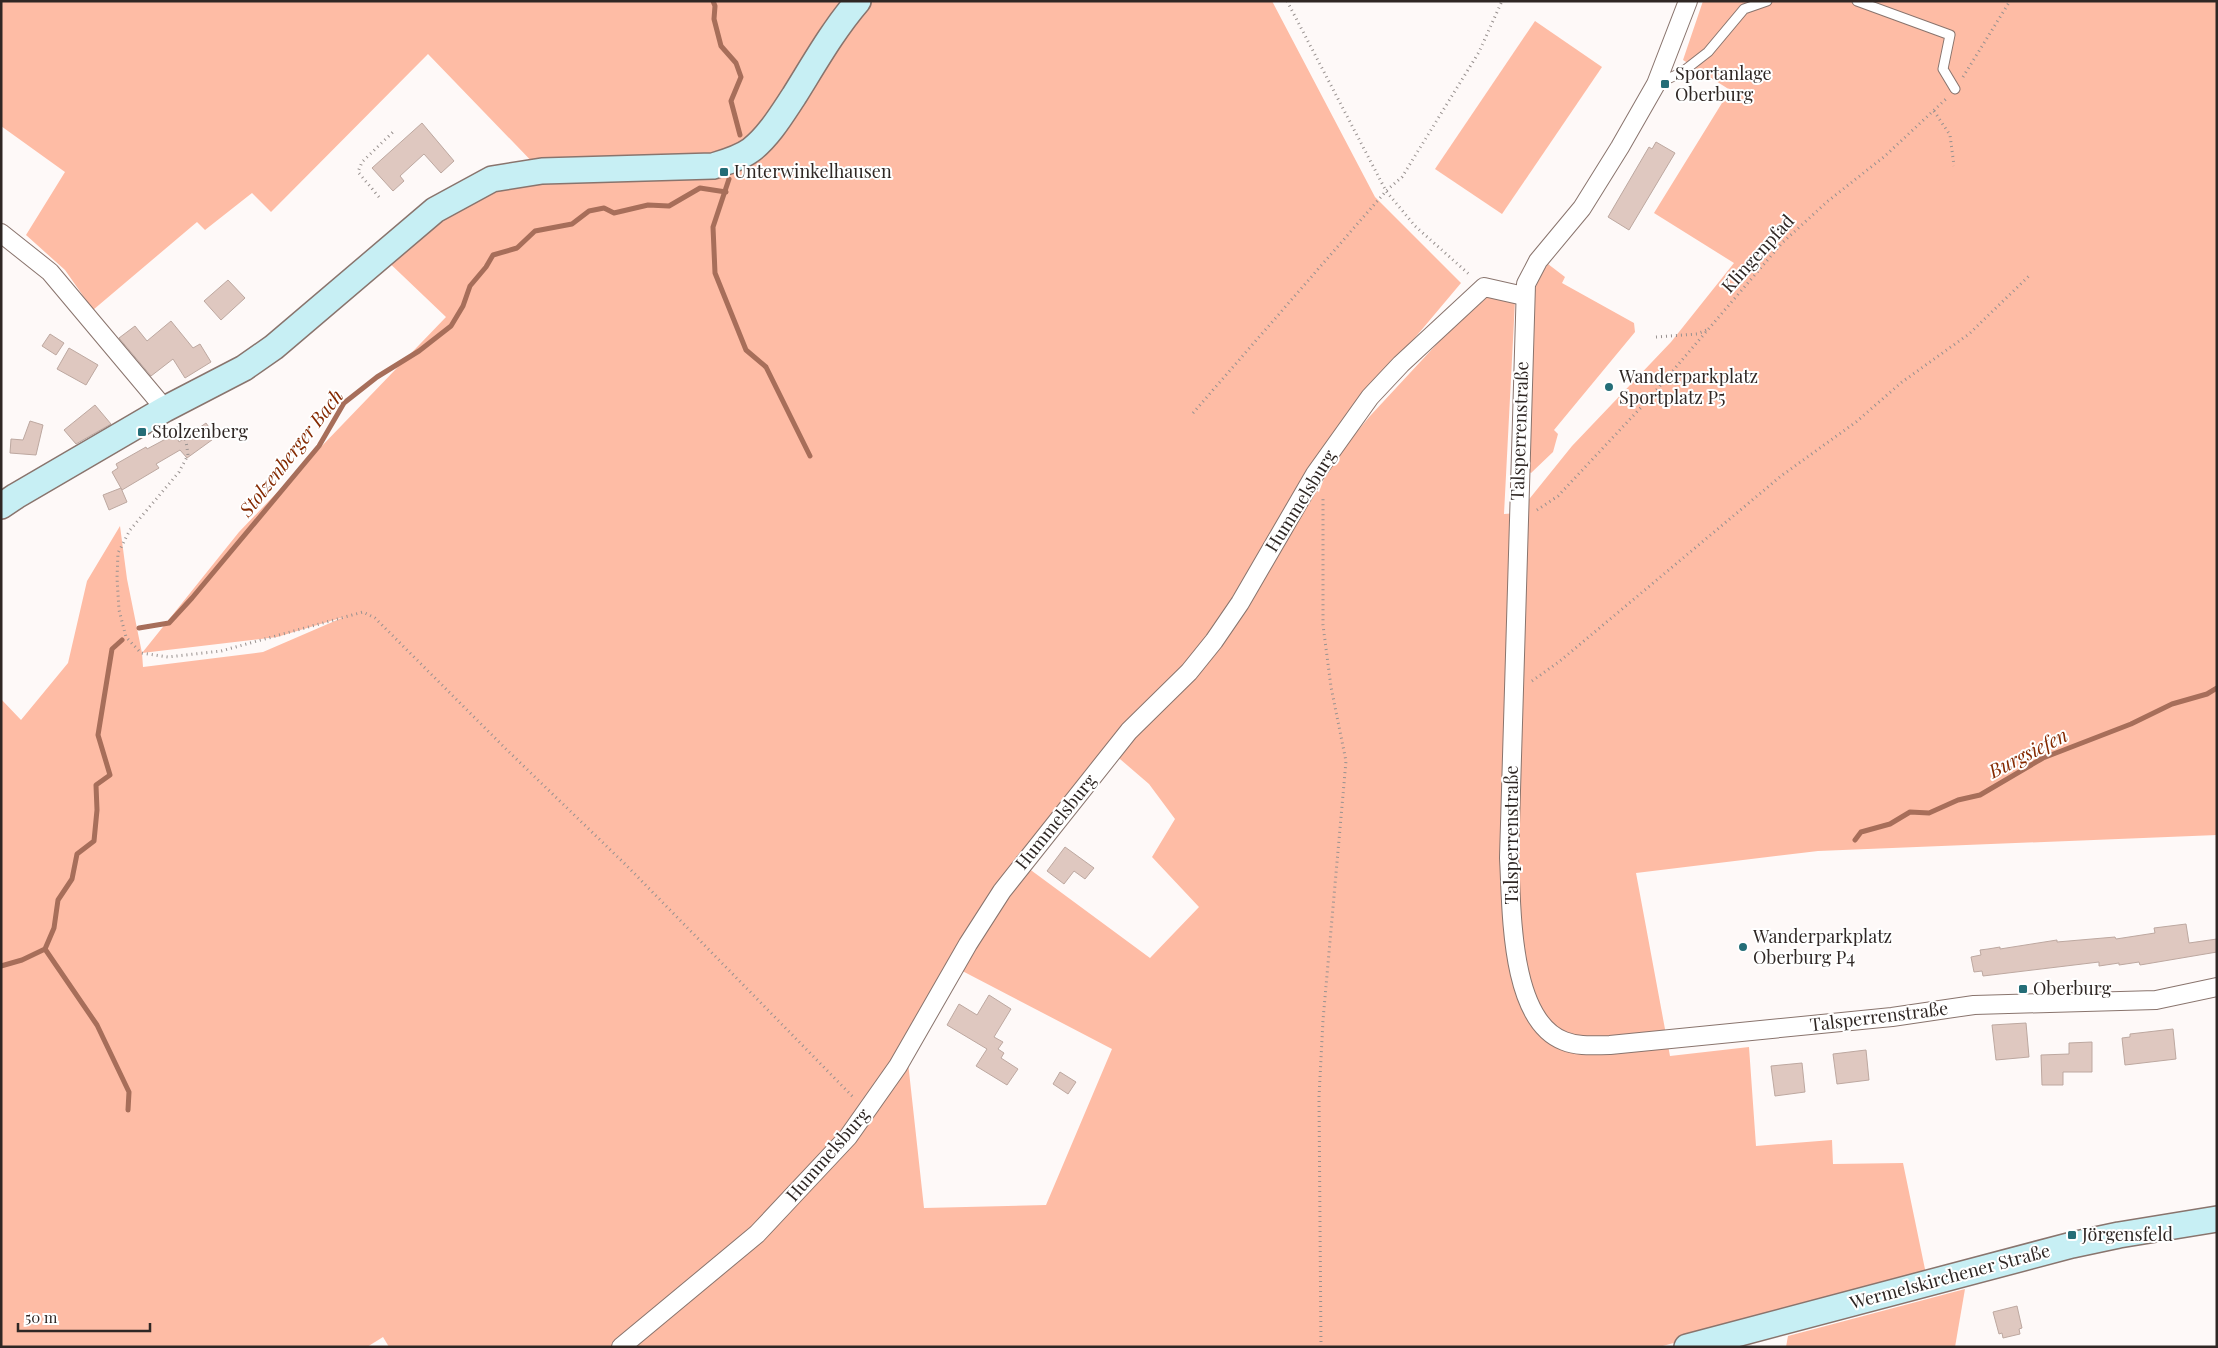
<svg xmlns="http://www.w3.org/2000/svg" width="2218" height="1348" font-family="'Playfair Display',serif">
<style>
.green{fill:#febca5;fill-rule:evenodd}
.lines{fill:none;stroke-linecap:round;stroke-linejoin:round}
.stream{stroke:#a76e5a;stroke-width:5}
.building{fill:#dfc8c0;stroke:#bda8a0}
.lane-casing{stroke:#89746d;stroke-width:11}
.street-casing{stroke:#89746d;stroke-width:20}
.secondary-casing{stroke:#89746d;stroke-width:28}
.path{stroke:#98918f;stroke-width:3;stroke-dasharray:1 4;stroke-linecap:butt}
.lane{stroke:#fff;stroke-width:9}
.street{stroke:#fff;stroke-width:18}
.secondary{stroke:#c7eff4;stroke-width:25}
.poi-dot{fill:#246d77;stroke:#fff;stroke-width:2}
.labels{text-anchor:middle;stroke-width:4;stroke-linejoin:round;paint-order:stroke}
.poi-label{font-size:18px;fill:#2f2724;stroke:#fff;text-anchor:start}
.street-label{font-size:18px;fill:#2f2724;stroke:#fff}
.water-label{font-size:19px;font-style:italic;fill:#842900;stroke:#fff}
</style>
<rect width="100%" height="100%" fill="#fef9f8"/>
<!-- green -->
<g class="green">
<path d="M1,1H1272L1375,197L1461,283L1355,409L1302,482L1319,492L1329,465L1370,416L1448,332L1492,293L1515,301L1504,514L1518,513L1572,446L1671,342L1734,263L1654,213L1730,90L1683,60L1703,1H2217V835L1818,851L1636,873L1670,1056L1749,1047L1756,1146L1832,1140L1833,1164L1903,1163L1926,1274L1659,1347H389L383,1337L367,1347H1V699L21,720L68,663L87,581L120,526L127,579L142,653L239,532L446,317L381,255L435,210L541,171L428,54L271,212L252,193L205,230L197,222L93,310L65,270L26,235L65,172L1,126ZM344,617L263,652L143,667L142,653L277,637ZM1106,747L1149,784L1175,819L1152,857L1199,907L1150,958L1028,868ZM947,963L1112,1049L1046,1205L924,1208L905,1035Z"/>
<path d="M1535,21L1602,67L1502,214L1435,169Z"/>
<path d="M1548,264L1565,277L1562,283L1634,323L1635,332L1554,430L1558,434L1553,452L1531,473L1527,470L1533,296L1539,277Z"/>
<path d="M1965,1289L1955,1347H1786L1788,1336Z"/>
</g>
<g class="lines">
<!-- stream -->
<g class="stream">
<path d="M713,1L715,6L714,19L721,46L736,63L741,77L731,101L740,135"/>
<path d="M729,179L713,227L715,273L746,350L766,367L810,456"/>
<path d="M139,628L169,623L192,598L319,446L344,403L377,377L419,351L451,326L463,306L470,286L486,267L493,255L517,248L535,231L572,224L589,211L604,208L614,213L648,205L669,206L700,188L726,192"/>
<path d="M1855,840L1861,832L1890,824L1910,812L1929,813L1958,800L1980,795L2043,758L2131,724L2172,704L2207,694L2217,688"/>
<path d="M45,949L97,1025L129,1092L128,1110"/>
<path d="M1,966L22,960L45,949L54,928L58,900L72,879L77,854L94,841L97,810L96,785L110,775L98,735L112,649L122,640"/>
</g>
</g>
<!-- building -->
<g class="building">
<path d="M422,123L454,161L441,173L424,154L400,176L404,181L393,191L372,168Z"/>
<path d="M1656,142L1675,153L1629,230L1608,217L1649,147L1652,149Z"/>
<path d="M228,280L245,298L221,320L204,301Z"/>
<path d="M171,321L193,348L200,344L211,362L185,378L173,359L151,376L119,338L135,326L147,341Z"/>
<path d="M50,334L64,343L56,355L42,346Z"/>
<path d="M69,348L98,365L86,385L57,369Z"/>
<path d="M95,405L111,424L76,444L64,430Z"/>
<path d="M30,421L43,425L36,455L10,453L11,439L23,440Z"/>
<path d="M206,423L216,437L187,458L180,450L156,464L159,468L122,490L112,472L118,468L116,464L146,447L147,449L175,434L179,442Z"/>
<path d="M121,488L127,502L109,510L103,495Z"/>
<path d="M1065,847L1094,868L1085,879L1074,871L1064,884L1047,871Z"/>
<path d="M2186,924L2189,943L2217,939V952L2140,965L2139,962L2119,965V963L2099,966V962L1983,976L1982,971L1974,972L1971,957L1981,955L1980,950L1988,949L2000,947V949L2057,940V942L2115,937L2116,939L2155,933L2154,928Z"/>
<path d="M989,995L1011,1009L994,1037L1003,1042L998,1049L1004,1053L1001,1058L1018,1069L1007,1085L976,1066L987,1049L947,1025L959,1004L977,1015Z"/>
<path d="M2026,1023L2029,1057L1996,1060L1992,1025Z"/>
<path d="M2173,1029L2176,1059L2125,1065L2122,1038L2130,1037V1034Z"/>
<path d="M2092,1042V1072H2063V1085H2042L2041,1055L2069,1054V1043Z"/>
<path d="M1866,1050L1869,1080L1837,1084L1833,1054Z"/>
<path d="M1802,1063L1805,1092L1775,1096L1771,1066Z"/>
<path d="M1060,1072L1076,1082L1068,1094L1053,1084Z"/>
<path d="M2017,1306L2022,1328L2019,1329L2020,1334L2003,1338L2002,1333L1999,1334L1993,1312Z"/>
</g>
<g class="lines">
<!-- lane casing -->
<g class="lane-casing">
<g id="lane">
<path d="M1857,1L1950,35L1943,69L1955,89"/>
<path d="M1658,83L1681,73L1708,52L1744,9L1767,1"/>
</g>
</g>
<!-- street casing -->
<g class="street-casing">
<g id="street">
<path d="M1688,1L1656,84L1620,147L1582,208L1538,261L1526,284L1509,858C1512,907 1509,1020 1564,1041C1579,1047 1595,1045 1610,1045L1892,1017L1974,1005L2156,1000L2217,987"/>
<path d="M1,233L50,272L165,409"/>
<path d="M621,1347L757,1234L848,1137L898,1066L968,944L1002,891L1129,731L1189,672L1214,641L1240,603L1315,474L1370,397L1401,364L1484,287L1524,296"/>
</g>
</g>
<!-- secondary casing -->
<g class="secondary-casing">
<g id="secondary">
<path d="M1,506L16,496L165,409L244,368L274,347L435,210L492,179L542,171L713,166C726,162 740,158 751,150C769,136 782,114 794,96C814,64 833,30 858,1"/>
<path d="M1687,1347L2072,1245L2119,1235L2217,1219"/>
</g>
</g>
<!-- path -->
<g class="path">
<path d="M1287,1L1386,191L1415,226L1471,276"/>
<path d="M1963,77L2010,1"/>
<path d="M1934,111L1950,135L1954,166"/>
<path d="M379,197L358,172L362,162L394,131"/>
<path d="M1656,337L1697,334L1709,329"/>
<path d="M1193,413L1386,191L1402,177L1479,52L1502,1"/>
<path d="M178,426L186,441L188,455L179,472L130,530L118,553L117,578L119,610L126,637L141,653L168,657L221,651L363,612L375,618L506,749L626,865L855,1099"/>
<path d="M1537,510L1558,496L1647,401L1782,243L1828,201L1885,156L1947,98"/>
<path d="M1532,681L1560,661L1781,476L1856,422L1902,382L1969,334L2030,275"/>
<path d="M1321,1347L1319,1097L1323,1020L1346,761L1331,687L1323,625V496"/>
</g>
<!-- lane -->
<use href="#lane" class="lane"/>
<!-- street -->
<use href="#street" class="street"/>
<!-- secondary -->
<use href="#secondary" class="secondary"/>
</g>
<!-- markers -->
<g class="poi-dot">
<rect x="1660" y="79" width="10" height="10" rx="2.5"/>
<rect x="719" y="167" width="10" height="10" rx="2.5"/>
<circle cx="1609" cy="387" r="5"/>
<rect x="137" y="427" width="10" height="10" rx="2.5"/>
<circle cx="1743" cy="947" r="5"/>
<rect x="2018" y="984" width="10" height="10" rx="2.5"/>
<rect x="2067" y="1230" width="10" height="10" rx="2.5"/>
</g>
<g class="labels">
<!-- poi labels -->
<g class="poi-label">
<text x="1675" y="80">Sportanlage<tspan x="1675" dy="21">Oberburg</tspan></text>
<text x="734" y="178">Unterwinkelhausen</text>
<text x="1619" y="383">Wanderparkplatz<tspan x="1619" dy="21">Sportplatz P5</tspan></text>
<text x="152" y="438">Stolzenberg</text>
<text x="1753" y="943">Wanderparkplatz<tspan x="1753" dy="21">Oberburg P4</tspan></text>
<text x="2033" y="995">Oberburg</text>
<text x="2082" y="1241">Jörgensfeld</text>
</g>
<!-- street labels -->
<g class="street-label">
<text transform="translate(1758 254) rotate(-48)" y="6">Klingenpfad</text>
<text transform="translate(1520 431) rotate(-88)" y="6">Talsperrenstraße</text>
<text transform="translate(1301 501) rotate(-58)" y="6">Hummelsburg</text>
<text transform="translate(1056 822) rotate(-51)" y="6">Hummelsburg</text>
<text transform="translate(1512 835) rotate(-90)" y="6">Talsperrenstraße</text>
<text transform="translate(1879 1017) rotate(-7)" y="6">Talsperrenstraße</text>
<text transform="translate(828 1155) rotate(-49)" y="6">Hummelsburg</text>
<text transform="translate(1950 1277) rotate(-15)" y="6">Wermelskirchener Straße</text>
</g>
<!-- water labels -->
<g class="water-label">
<text transform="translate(291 453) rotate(-52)" y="7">Stolzenberger Bach</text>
<text transform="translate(2028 753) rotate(-27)" y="7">Burgsiefen</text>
</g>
</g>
<!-- border -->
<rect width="2218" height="1348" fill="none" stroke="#2f2724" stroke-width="5"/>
<!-- scale -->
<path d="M18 1323v8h132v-8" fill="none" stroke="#2f2724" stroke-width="2.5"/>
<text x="25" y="1323" font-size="15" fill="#2f2724" stroke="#ffffff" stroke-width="4" paint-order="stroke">50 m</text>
</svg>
